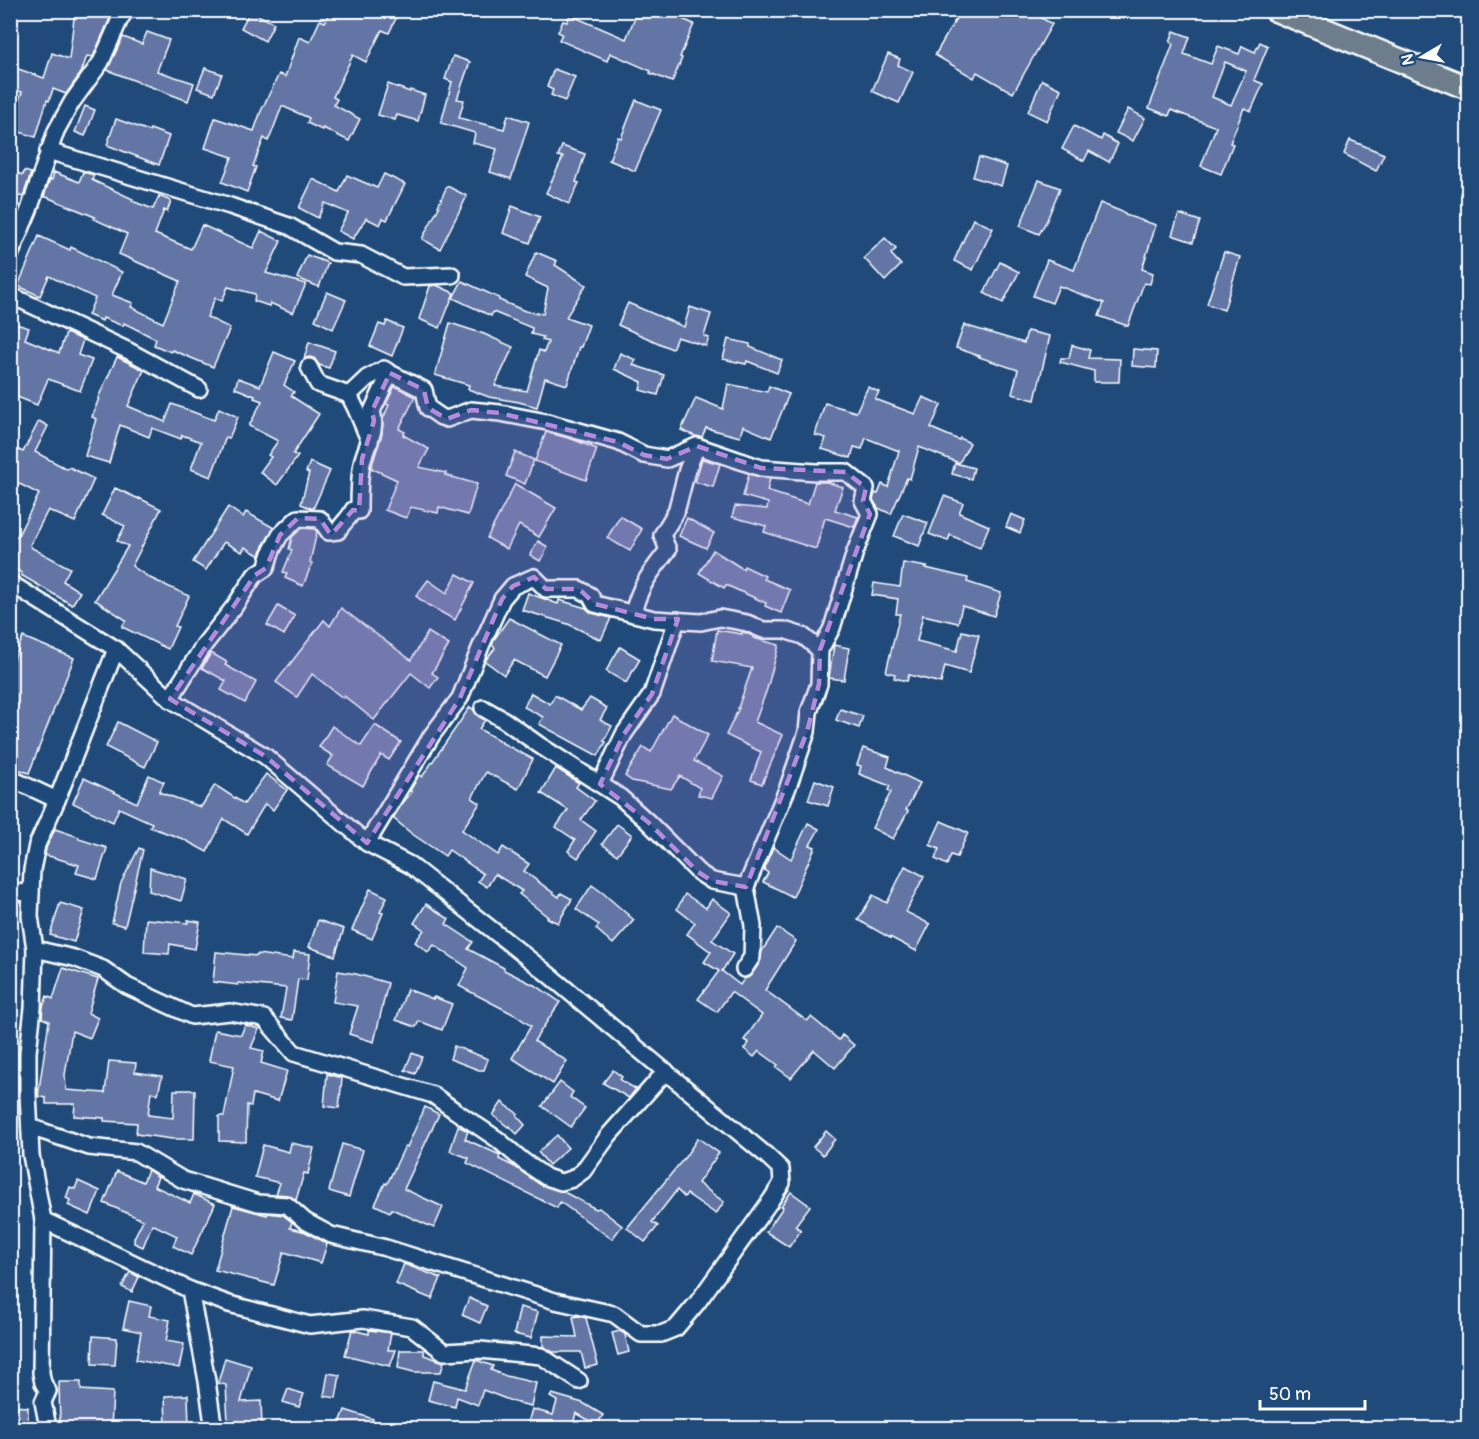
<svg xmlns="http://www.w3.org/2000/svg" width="1479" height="1439" font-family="Pangolin,sans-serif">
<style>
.building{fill:#6475a4;stroke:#fff;stroke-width:1.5;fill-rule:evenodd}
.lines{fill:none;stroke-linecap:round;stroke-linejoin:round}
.minor-casing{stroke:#fff;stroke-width:20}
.primary-casing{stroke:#fff;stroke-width:27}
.minor{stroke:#1f4a7a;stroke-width:15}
.primary{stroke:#6d7d8c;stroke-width:22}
.marked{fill:#b68bdc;fill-opacity:0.2;stroke:#b68bdc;stroke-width:4.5;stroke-dasharray:12 8;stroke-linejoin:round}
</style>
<rect width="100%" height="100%" fill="#1f4a7a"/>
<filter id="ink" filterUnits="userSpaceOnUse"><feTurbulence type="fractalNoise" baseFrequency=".0167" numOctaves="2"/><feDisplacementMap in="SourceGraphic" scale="12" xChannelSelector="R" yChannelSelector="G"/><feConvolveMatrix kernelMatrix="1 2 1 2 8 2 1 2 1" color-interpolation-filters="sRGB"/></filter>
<g filter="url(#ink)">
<!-- building -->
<g class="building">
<path d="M75,10H111V16L93,57L87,56L81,73L66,94L53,89L49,101L47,100L36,137L10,129V125L22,92L10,88V66L44,78L52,53L69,59Z"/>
<path d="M330,10H349L362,16L365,10H386L397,16L389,33L382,30L366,62L353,55L333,97L337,99L334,105L360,119L349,141L323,128L322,130L307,123L309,118L282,106L271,135L268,141L264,138L253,166L256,167L247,192L222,182L232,157L205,148L215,118L254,131L261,111L279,74L285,77L299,37L310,42L320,20L325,22Z"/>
<path d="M638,10H661L694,24L680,57L682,58L672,82L650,73L651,71L610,53L607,61L559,40L562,34L558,32L563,21L567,22L570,15L626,39Z"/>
<path d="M961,10H1028L1052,24L1013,93L977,72L974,78L935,55Z"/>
<path d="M250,11L274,23L265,41L241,28Z"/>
<path d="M1174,31L1190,37L1184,54L1211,64L1218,46L1239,54L1242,46L1255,52L1260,42L1268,46L1254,80L1263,84L1251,111L1244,108L1230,143L1233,144L1221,174L1201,166L1216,127L1171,110L1169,116L1149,108L1173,44L1170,42ZM1225,62L1246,71L1231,105L1212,97Z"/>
<path d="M147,32L169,40L157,71L194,83L188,101L107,70L123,37L142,44Z"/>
<path d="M888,54L900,59L898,65L913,72L899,103L872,91Z"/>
<path d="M453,56L470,62L457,99L464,100L459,118L504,129L508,115L529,122L511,179L490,172L497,149L473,143L475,133L441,123L452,82L445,79Z"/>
<path d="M205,68L222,74L214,94L197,88Z"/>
<path d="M554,69L575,77L565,101L551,95L553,90L547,87Z"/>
<path d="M1042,80L1061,89L1047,121L1028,112Z"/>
<path d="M388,84L410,92V90L425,95L418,121L397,115L395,120L378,115Z"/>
<path d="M636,100L661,110L635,171L609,160L618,137L621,138Z"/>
<path d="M85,106L95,110L85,136L75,132Z"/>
<path d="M1128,109L1145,118L1133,141L1116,133Z"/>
<path d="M116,119L149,131L150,129L169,136L159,165L107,145Z"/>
<path d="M1074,126L1101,140L1103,135L1118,144L1109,162L1089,151L1084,161L1062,149Z"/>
<path d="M1350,140L1384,154L1376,171L1344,154Z"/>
<path d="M562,146L585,154L576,182L579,183L569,204L546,193L563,157L558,156Z"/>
<path d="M979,157L1007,166L1001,186L973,177Z"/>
<path d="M10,171L23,175L24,171L31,173L23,197L10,193Z"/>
<path d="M54,172L79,182L83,172L94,175L92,180L133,199L132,201L153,209L159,196L171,201L167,212L164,210L155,234L191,249L202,225L253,248L261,231L281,241L266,273L306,284L293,313L270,303L269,306L254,301L255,294L228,287L222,301L215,298L207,317L230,328L213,367L172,350L171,352L154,345L156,339L124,323L123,326L103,318L102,321L88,315L95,298L49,276L40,296L18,286L39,236L70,250L71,247L122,272L112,295L133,303L131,307L163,323L180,281L119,254L127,234L94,219L95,217L44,196L50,179L52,180Z"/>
<path d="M384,174L405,184L387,220L383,218L380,225L366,218L353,239L338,231L348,213L325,203L318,218L299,208L313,179L339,192L347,175L377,188Z"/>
<path d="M1039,180L1060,188L1047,220L1039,234L1020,226Z"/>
<path d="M447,186L467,196L440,249L422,239L439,207L438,206Z"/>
<path d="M1100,203L1125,213V215L1156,225L1142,269L1153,273L1150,284L1144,283L1128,326L1099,316L1104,303L1059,286L1052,303L1033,296L1047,260L1074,270Z"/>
<path d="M512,206L540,217L530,243L503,233Z"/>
<path d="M1179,214L1200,221L1193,242L1172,235Z"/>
<path d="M973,219L993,228L973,270L954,261Z"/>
<path d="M885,238L896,249L891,254L901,265L885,281L864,258Z"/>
<path d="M536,252L557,261L555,265L586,285L566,317L589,325L581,347H579L567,385L545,378L537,407L519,402L489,397L468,389L469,385L435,375L450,323L484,334L513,347L495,386L527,391L539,350L544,352L548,342L542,340L543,337L531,334L532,328L493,312L491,316L453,298L462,281L499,298V300L525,311L543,314L548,288L525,277Z"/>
<path d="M1224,252L1240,257L1224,310L1207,304Z"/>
<path d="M307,255L328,263L319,287L297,278Z"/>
<path d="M1000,262L1019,272L1003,303L984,293Z"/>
<path d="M436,285L454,293L440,328L419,319L430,286Z"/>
<path d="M327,292L346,300L333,329L315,320Z"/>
<path d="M628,303L684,327L690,307L711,314L704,336L709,338L706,346L677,337L672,349L618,325Z"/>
<path d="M387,321L403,328L392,356L370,346L379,324L385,326Z"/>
<path d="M10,322L29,328L25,339L59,353L66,333L83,340L78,355L92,360L80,391L48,379L37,405L10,394Z"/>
<path d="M964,325L1024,343L1027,331L1050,336L1035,400L1012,394L1018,370L979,357L980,356L956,348Z"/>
<path d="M728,339L750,344V347L782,360L777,373L747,361L746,364L723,359Z"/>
<path d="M309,342L335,351L329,368L319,365L314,358L309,357L304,359Z"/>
<path d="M1072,345L1090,350L1088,358L1120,359L1119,382H1094V371L1060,362L1061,358H1069Z"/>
<path d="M1133,349L1157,351L1156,368L1132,366Z"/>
<path d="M274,352L295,361L284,385L294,392L291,396L319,414L293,454L298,456L277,485L260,472L271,457L268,455L278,441L249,426L262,401L254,398L255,396L235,388L238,378L260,386Z"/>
<path d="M620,353L636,360L633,365L664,375L658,395L640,390L642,382L614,369Z"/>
<path d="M117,357L144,370L128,406L165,422L172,404L214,420L219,408L238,417L229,438L226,437L211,477L191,469L201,442L182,435L181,439L152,428L149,437L120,425L109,463L85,456L96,419L92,417L99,398H98Z"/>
<path d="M728,384L767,392L769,386L789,394L771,438L743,426L740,437L706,428L702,437L695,436L681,430L696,398L723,409Z"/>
<path d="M395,386L415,397L399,429L405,432L403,435L429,449L419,467L446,473L445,475L477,484L468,515L439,507L438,513L411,507L406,518L385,510L397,480L371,468L382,434L383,419L389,405L386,404Z"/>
<path d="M868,387L879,392L875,399L915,414L923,397L941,405L931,428L959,440L960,438L970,443L959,463L919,447L910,479L907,478L891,514L878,508L873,500L875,493L878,494L882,484L888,487L899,451L866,438L862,449L854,447L851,458L822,449L826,438L815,435L825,403L856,412Z"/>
<path d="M39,421L48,426L35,452L67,469L69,467L94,479L75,522L48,510L30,545L32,548L70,568L63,581L80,592L72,605L21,575L22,573L10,566V544L15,536L17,537L39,494L10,479V446L23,452Z"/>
<path d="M546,432L572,439L597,449L586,480L535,461Z"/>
<path d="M515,452L534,460L525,484L506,476Z"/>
<path d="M702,459L720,464L713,487L695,482Z"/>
<path d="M310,462L330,471L313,509L301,504L309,473L306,472Z"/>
<path d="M955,463L974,468L971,479L952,474Z"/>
<path d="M749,474L770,479L767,491L808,504L815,482H827L843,487L835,510L858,517L854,527L825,518L816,549L764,532L766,526L732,517L735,506L767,509L768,503L743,496Z"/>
<path d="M515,484L556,508L539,537L519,525L507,549L487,538Z"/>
<path d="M115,488L139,499V498L161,509L132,566L150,578L189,596L175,626L178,627L168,649L122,627L126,620L95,600L128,546L117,541L125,526L102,515Z"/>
<path d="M944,496L963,503L959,513L989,526L980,548L950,535L948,541L929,534Z"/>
<path d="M228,507L243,517L246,512L274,528L263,546L260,556L245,547L242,552L224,542L206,570L193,562Z"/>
<path d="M903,514L928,523L919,546L894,536Z"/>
<path d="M1011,514L1025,520L1020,533L1006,527Z"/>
<path d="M620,516L642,529L630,551L607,538Z"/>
<path d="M687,518L714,533L706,548L679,536Z"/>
<path d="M302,528L315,529L317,532L310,562L312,563L303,586L285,578L287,573L283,572L292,550L289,549L292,537Z"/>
<path d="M538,541L548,547L540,561L530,555Z"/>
<path d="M713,550L743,569L744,566L765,576L764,579L790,590L781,613L765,606L766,603L726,585L724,588L699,573Z"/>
<path d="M903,563L927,567L926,568L968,578L967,582L1001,593L994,616L962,606L958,623L923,615L917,641L957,651L962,631L979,635L969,673L945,666L941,683L909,675L907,681L894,678L895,674L886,672L900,614H896L898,599L872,595L874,583L900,587Z"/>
<path d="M457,574L474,583L455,620L428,605L416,596L428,580L447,593Z"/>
<path d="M528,593L558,604L559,600L586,608L592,613L611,618L601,640L568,624L522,610Z"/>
<path d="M278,606L295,616L284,635L267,625Z"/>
<path d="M341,608L411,660L428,632L449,645L432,673L438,677L430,688L411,673L374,720L344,696L343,698L312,674L297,697L276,682L324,620L330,626Z"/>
<path d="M509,618L561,645L545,676L514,660L504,675L485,661L495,648L492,645L495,638Z"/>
<path d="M717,630L742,634V632H744L753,636V638L779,645L767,689L755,722L783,735L762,784L751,780L761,752L726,735L739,708H738L752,668L712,661Z"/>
<path d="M23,637L74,658L29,773L20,770L19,772L10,768V668Z"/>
<path d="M834,645L849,648L844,680L829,678Z"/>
<path d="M620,647L640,659L626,683L606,671Z"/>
<path d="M211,653L227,662L225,665L256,682L245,703L221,690L226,681L202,668Z"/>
<path d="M531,693L550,704L555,695L581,710L590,698L607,708L600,720L612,726L604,741L606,742L598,756L539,724L543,717L524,707Z"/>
<path d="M470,707L474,710L478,716L485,720L479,729L502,742V743L533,759L518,789L486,772L472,798L480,803L462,830L498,855L503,847L529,864L524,871L559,897L561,893L572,899L558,923L547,918L548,917L519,894L522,891L495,874L487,887L478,881L483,874L449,850L445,856L412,834L393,818L402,804L412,792L410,791L419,775L422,777Z"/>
<path d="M840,709L863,716L859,728L836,720Z"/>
<path d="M672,714L708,735L694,761L723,776L712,798L698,795L700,788L680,776L671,789L632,781L625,776L643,747L651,752Z"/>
<path d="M118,722L157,742L145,767L106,747Z"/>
<path d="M375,725L401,742L389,760L381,755L363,786L327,765L333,756L319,747L332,726L361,746Z"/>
<path d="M863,748L890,757L887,767L920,783L906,810L908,811L893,839L872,828L891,792L888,790L890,786L859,774L861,766L857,765Z"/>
<path d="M556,768L579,783L576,787L595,801L581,820L596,831L578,858L568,851L575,840L556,827L568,810L541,793Z"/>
<path d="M266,774L287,790L273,810L265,804L247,834L224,819L207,852L183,839L150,827L152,823L119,808L113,822L73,803L84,778L137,803L149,775L164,782L159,792L201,807L215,785L244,804Z"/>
<path d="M815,780L834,787L828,806L808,800Z"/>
<path d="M941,821L968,833L957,857L951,855L947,865L935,859L939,849L930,845Z"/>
<path d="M808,823L819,829L810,845L815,847L793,897L763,882L768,873L764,870L773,847L791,859Z"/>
<path d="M617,824L632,835L617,855L602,844Z"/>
<path d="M55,829L79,837V839L107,848L97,879L76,873L79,865L45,855L46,848Z"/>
<path d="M139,848L143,850L125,926L112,923L121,883Z"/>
<path d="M905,866L924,876L906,912L930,924L916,951L890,937V938L858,920L873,895L887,903Z"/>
<path d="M150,868L187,879L181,901L149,891Z"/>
<path d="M592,885L603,893L634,920L613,944L596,929L599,925L576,909Z"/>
<path d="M370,889L387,897L380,912L383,913L372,939L352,930Z"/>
<path d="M685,894L706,908L712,899L731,913L712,940L733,954L722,971L740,985L744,979L749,977L752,974L760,962L762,951L777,928L796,941L765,990L807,1021L811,1017L839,1040L842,1035L854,1045L835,1068L814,1050L791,1078L776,1067L778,1065L759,1051L754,1057L744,1049L749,1043L744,1040L762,1015L731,992L717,1012L698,999L719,971L704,962L711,952L687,934L695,923L677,909Z"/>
<path d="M60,903L84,910L74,942L50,935Z"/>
<path d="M426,904L449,919L446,924L473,942L468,949L504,968V970L538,987L560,1002L534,1041L567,1061L553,1084L512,1058L531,1026L515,1015L459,986L468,968L434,945L428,952L415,942L424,930L414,923Z"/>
<path d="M146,919L188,923V920L200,922L195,949L170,944L169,954L144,952Z"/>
<path d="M318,920L344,929L335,956L309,947Z"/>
<path d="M216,952L257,956L258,954L293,959L294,952L310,954L307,980L298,979L292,1020L281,1018L286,988L238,983V985L213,982Z"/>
<path d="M63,968L98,979L88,1013L98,1018L90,1038L72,1031L65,1075L66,1090L105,1093L109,1061L136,1063L135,1072L162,1076L158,1094L151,1092L148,1115L173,1118L174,1090H195L194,1139H172L136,1134L137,1123L104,1121V1118L74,1116L75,1104H46V1098L38,1096L49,1021L42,1018L43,1007L47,996L53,999Z"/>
<path d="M338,971L356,974L388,983L374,1042L349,1034L358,1006L333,1002Z"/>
<path d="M407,989L433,999L434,997L452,1004L442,1030L419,1021L416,1027L396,1020Z"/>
<path d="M245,1025L259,1029L251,1048L264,1051L261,1063L287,1071L278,1101L253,1094L251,1106L247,1105L246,1142L219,1141V1116H224L234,1066L209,1061L215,1030L241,1035Z"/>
<path d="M454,1046L488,1059L484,1070H479L450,1059Z"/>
<path d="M412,1053L422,1057L415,1074L405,1070Z"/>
<path d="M613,1070L622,1077L620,1080L636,1089L629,1098L603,1083Z"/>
<path d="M327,1074L342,1078L339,1108L324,1106Z"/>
<path d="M560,1082L573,1092L570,1097L585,1108L571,1127L542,1106Z"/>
<path d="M502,1102L518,1114L517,1116L525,1125L517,1134L509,1126L508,1127L493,1115Z"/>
<path d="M425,1107L439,1114L404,1189L443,1207L434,1228L392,1209L390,1212L375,1205L385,1183L387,1184L405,1146L407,1147Z"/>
<path d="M458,1126L468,1131L465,1139L500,1155L499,1159L515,1167L541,1185L562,1191L596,1209L599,1208L622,1226L612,1239L560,1202L557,1208L467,1163L469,1158L450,1151Z"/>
<path d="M826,1131L835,1139L823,1155L813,1147Z"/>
<path d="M557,1135L568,1148L549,1165L538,1152Z"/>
<path d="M698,1138L719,1153L698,1183L724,1202L716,1214L687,1194L684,1197L677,1190L652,1222L658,1226L645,1242L627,1228L685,1157Z"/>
<path d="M291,1143L314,1148L308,1174L304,1173L296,1200L288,1195L276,1194L280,1183L255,1177L263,1145L289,1152Z"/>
<path d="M342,1144L363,1150L349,1197L329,1191Z"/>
<path d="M148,1170L158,1177L154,1186L190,1203L194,1194L215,1204L191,1255L173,1246L177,1236L152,1224L143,1247L134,1243V1238L143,1220L104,1203L117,1171L143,1182Z"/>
<path d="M78,1181L100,1191L90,1215L68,1205L70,1200L66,1198L70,1187L75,1189Z"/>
<path d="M791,1192L810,1206L795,1226L801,1230L789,1247L766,1232L783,1207L781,1206Z"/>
<path d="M233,1206L267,1215L268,1213L283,1215L292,1222L290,1228L306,1232L327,1244L321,1263L284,1252L274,1285L215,1270Z"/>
<path d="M404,1264L441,1278L432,1299L396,1284Z"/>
<path d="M130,1272L139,1277L132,1292L122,1287Z"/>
<path d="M469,1298L487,1306L480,1323L462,1315Z"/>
<path d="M129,1301L151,1306L149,1316L170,1320L166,1341L184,1344L179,1368L136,1360L141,1332L123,1328Z"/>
<path d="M520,1307L538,1312L531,1338L514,1334Z"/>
<path d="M578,1316L586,1318L598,1365L585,1368L581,1352H553L543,1347V1336L577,1337L573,1317Z"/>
<path d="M352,1330L369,1334V1330L391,1333L388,1350H396L390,1366L345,1355Z"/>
<path d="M620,1331L625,1334L629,1352L618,1355L612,1333Z"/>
<path d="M93,1336L117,1338L115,1365L92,1364Z"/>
<path d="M400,1350H424V1355L444,1362L441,1372H414L398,1368Z"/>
<path d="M225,1358L251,1366L241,1402L261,1401L262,1428H245L244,1421L228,1422L226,1385L218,1383Z"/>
<path d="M476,1360L493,1366L491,1370L506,1376L536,1383L531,1406L514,1402L483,1390L478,1405L457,1397L455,1407L428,1400L433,1381L465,1389Z"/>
<path d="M328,1373L340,1375L336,1398L324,1396Z"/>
<path d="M59,1382H81V1390L113,1392L111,1428H60Z"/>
<path d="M288,1389L304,1394L299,1407L283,1402Z"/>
<path d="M552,1394L583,1403L603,1415L597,1425L576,1413L572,1428H547L528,1423L532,1409L553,1415L557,1401L550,1397Z"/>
<path d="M188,1395L189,1428H166L165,1396Z"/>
<path d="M10,1406L28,1407V1428H10Z"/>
<path d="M345,1410L373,1419L370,1428H338Z"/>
</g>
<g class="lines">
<!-- minor casing -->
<g class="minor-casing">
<g id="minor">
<path d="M48,151L230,206L289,226L334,252L361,255L403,277L452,275"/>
<path d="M10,255L29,210L56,131L72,102L101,62L120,19L126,10"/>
<path d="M10,295L129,351L199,389"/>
<path d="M309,367L318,384L349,395L367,378L384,369L390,373L424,390L428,408L441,417L447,419L471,410L500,413L547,422L618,442L644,455L667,459L697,446L761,468L816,472H846L866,488L863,501L870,514L855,552L832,628L820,650L819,684L809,712L807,732L788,787L746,887L753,926L752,957L744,969"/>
<path d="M349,395L356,409L370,442"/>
<path d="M10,583L116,649L170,699L265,756L367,843L410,865L543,970L766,1155L781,1169L782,1183L771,1200L697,1303L676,1328L661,1334H641L614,1314L555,1301L386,1248L331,1235L305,1221L287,1205L258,1203L183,1180L136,1152L89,1147L30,1127"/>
<path d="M633,614C639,586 651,572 668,550L662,535L676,512L687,470L697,446"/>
<path d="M170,699L204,645L234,607L255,575L266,568L272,550L280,535L298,518L320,519L329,532L338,531C342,523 350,518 353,510L359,511C359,494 359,479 362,463C366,444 378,432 372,411L390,373"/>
<path d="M483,708L504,720L539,745L620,797L648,822L698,872L712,881L746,887"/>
<path d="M10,778L57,800"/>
<path d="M600,784L624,734L652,694L677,620"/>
<path d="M367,843L432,735L460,698L481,646L502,599L513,586L534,577L546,589H579L590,595L595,604L654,619L701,622L720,618L747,623L763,630H784L803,636L820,650"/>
<path d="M10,892L31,893"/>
<path d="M35,949L74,958L103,969L127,986L192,1016L230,1012L264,1018L294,1053L433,1095L454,1110L497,1139L523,1161L546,1177L561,1182L572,1179L583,1171L609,1135L666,1071"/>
<path d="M43,1220L190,1290L229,1304L310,1325L363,1319L412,1327L444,1352L480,1350L541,1356L579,1381"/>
<path d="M190,1290L207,1381L212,1417L215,1428"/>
<path d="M42,1428L47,1422L43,1402L48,1391L43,1383L41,1373L43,1220L31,1155L28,1093V1052L33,1008L35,949L30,916L32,870L37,845L57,800L116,649"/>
</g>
</g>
<!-- primary casing -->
<g class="primary-casing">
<path id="primary" d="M1276,10L1468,88"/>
</g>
<!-- minor -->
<use href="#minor" class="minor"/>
<!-- primary -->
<use href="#primary" class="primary"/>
</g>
</g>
<!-- marked area -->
<path class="marked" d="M390,373L424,390L428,408L447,419L471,410L500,413L618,442L644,455L667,459L697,446L761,468L846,472L866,488L863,501L870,514L820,650L819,684L807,732L746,887L712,881L698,872L648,822L600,784L624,734L652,694L678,619H654L595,604L579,589H546L534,577L513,586L502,599L460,698L367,843L265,756L170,699L255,575L266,568L280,535L298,518L320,519L331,535L353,510L359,511L362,459L374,421L372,411Z"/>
<!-- margin -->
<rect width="1479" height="1439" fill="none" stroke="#1f4a7a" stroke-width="36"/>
<rect x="18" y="18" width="1443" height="1403" fill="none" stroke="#fff" stroke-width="2" filter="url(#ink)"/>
<!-- north arrow -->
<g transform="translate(1422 57) rotate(260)" stroke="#1f4a7a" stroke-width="4.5" paint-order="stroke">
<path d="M0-4.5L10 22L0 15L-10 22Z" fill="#ffffff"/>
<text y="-9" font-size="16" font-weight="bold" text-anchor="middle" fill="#ffffff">N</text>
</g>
<!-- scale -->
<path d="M1260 1400v9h105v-9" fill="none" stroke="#ffffff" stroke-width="3"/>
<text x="1269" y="1400" font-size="18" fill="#ffffff" stroke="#1f4a7a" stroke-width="4.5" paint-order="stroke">50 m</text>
</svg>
